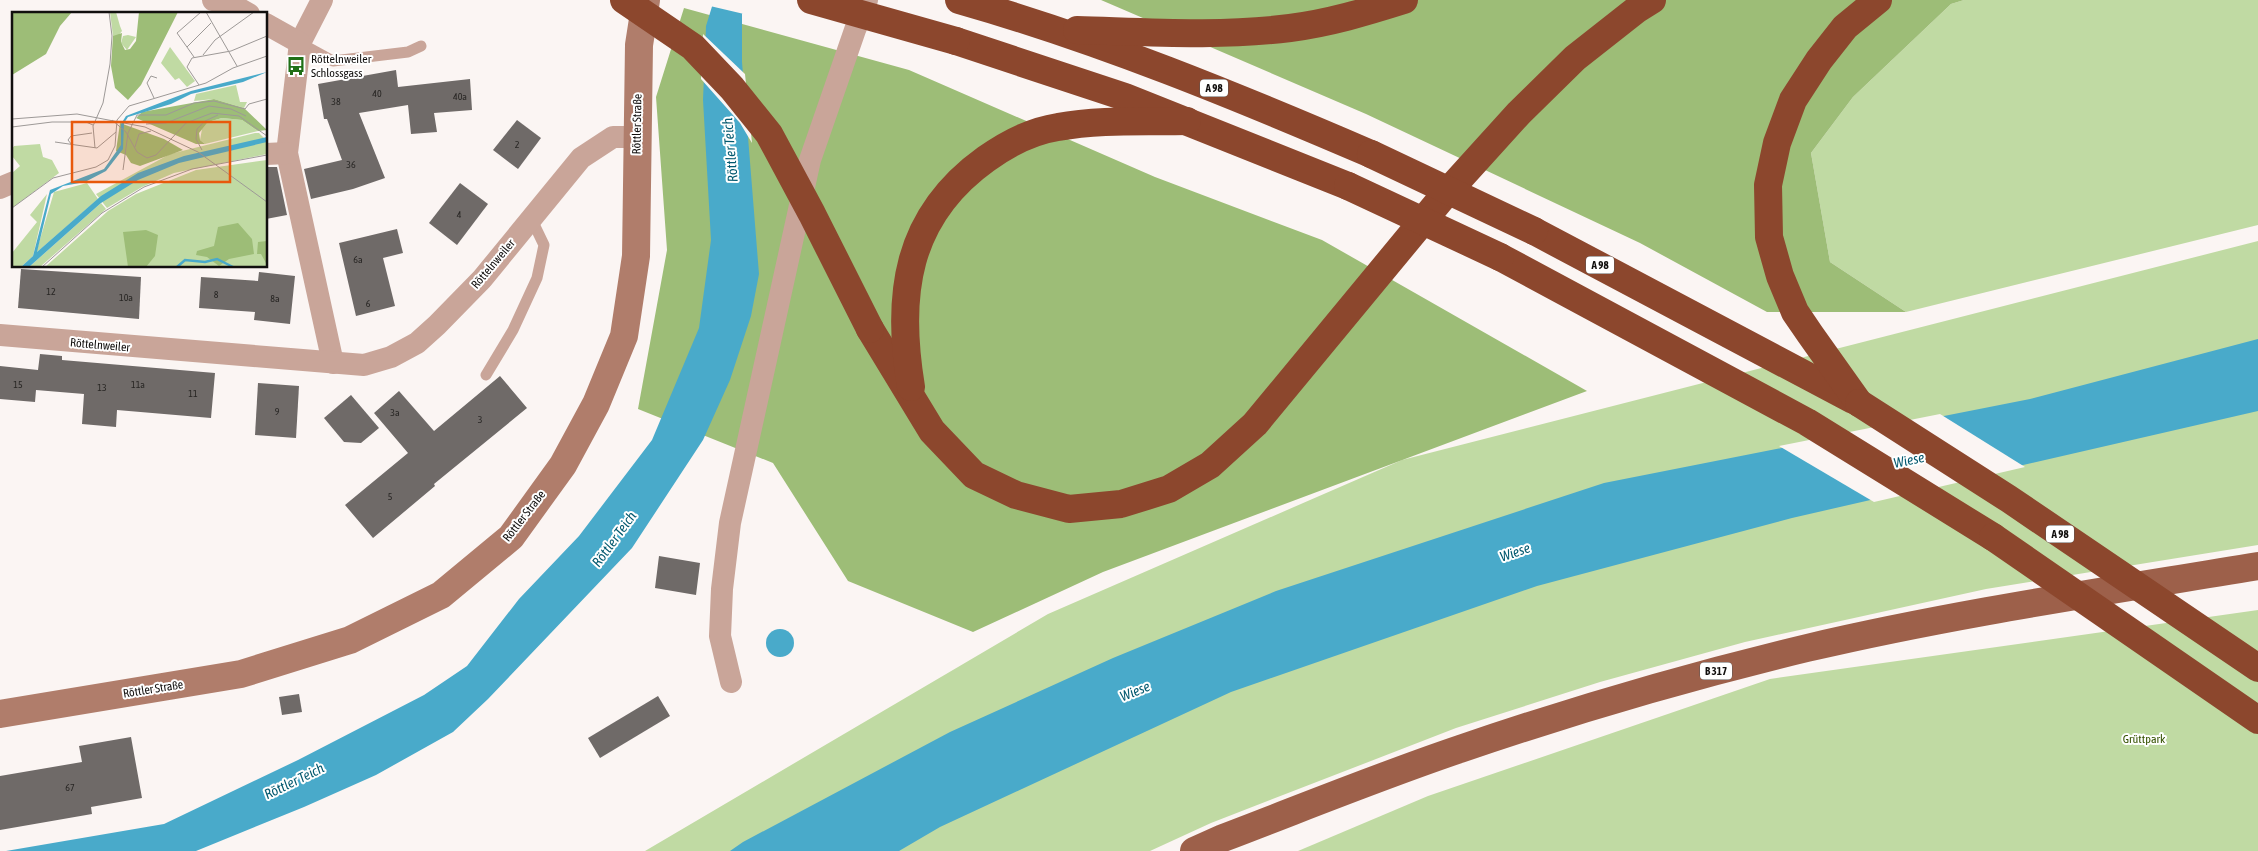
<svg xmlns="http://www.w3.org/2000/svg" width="2258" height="851" font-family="'Asap Condensed',sans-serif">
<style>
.green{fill:#c0daa3}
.forest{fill:#9dbd77}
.water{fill:#49aaca}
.pier{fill:#fbf5f3}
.building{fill:#6f6a68}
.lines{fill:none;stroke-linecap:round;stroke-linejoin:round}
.lane{stroke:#c9a599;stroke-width:11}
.street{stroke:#c9a599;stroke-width:22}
.secondary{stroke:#b07d6b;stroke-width:28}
.primary{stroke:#9d604a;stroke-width:28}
.highway{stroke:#8c472d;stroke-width:28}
.highway-bridge{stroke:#8c472d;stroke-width:28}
.labels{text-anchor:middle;stroke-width:4;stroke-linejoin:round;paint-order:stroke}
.number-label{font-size:10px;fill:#282624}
.shield{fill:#fff;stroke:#585756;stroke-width:1}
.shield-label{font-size:11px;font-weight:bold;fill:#110f0e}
.poi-label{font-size:12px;fill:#110f0e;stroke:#fff;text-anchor:start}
.street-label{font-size:12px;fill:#110f0e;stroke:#fff}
.park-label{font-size:12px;fill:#355101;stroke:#fff}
.water-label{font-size:14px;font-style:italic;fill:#03596f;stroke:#fff}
.inset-river{fill:none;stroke:#49aaca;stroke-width:2.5}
.inset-road{fill:none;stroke:#9d9997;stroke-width:1}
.view{fill:#e8590c;fill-opacity:0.15;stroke:#e8590c;stroke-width:2.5}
.inset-edge{fill:none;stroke:#110f0e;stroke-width:2.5}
</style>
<rect width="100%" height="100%" fill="#fbf5f3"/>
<!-- green -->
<g class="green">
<path d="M1964,0H2258V225L1906,312L1830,262L1811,153L1853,97L1951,4Z"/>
<path d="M2258,241V545L1986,589L1745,642L1600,682L1456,728L1211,823L1150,851H645L1048,614L1402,460Z"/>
<path d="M2258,610V851H1298L1428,796L1770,679Z"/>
</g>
<!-- forest -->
<g class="forest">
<path d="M1101,0H1964L1951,4L1853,97L1811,153L1830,262L1906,312H1767L1640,243L1366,114Z"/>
<path d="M684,8L909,70L1155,177L1322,240L1587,391L1103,572L973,632L848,581L773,463L638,409L667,250L656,97Z"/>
</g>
<!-- water -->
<g class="water">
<path d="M714,0H750L742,14V62L759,274L751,316L730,380L703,440L632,548L488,699L453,732L376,775L304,807L196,851H6L164,824L298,760L424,695L467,666L519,599L579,536L652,440L699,328L711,240L703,100L706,26Z"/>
<path d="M2258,339V411L1792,518L1537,586L1231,692L940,827L899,851H730L743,842L950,732L1113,658L1276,591L1604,483L2030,399Z"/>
<circle cx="780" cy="643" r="14"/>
</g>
<!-- pier -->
<g class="pier">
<path d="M712,0H752L744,14L710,6Z"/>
<path d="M703,34L745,74L752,143L740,123L701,79Z"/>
<path d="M1940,414L2025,467L1874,502L1779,446Z"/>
</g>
<!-- building -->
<g class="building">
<path d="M396,70L398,87L470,79L472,110L434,113L437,132L411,134L408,105L359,113L385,178L353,189L311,199L304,169L342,160L327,119H324L318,84Z"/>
<path d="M517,120L541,138L518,169L493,150Z"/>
<path d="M266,167H277L287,215L266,219Z"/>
<path d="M460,183L488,204L457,245L429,223Z"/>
<path d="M397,229L403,253L383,258L395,306L356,316L339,243Z"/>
<path d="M21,269L141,277L139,319L18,308Z"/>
<path d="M259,272L295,276L290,324L254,320L255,312L199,308L201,277L258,281Z"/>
<path d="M40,354L62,356V360L215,373L211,418L117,410L116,427L82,424L84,394L36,390L35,402L0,399V366L38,370Z"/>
<path d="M500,376L527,408L434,484L435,486L373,538L345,505L408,453L374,413L399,391L434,431Z"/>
<path d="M258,383L299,386L296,438L255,435Z"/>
<path d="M351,395L379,428L361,443L344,442L324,418Z"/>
<path d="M659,556L700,563L696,595L655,588Z"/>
<path d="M299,694L302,712L282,715L279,697Z"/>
<path d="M658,696L670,716L600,758L588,738Z"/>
<path d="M131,737L142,798L91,807L92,814L0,830V776L82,762L79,746Z"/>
</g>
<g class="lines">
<!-- lane -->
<g class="lane">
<path d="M300,43L333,61L408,52L421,46"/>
<path d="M486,375L513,330L537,278L544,245L531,218"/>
</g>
<!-- street -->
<g class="street">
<path d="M213,0L231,4L249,14"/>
<path d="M322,0L300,43L287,153L333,363"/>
<path d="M266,24L300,43"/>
<path d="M266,154L287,153"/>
<path d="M0,188L14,182"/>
<path d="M0,335L364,365L391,357L417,343L437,325L482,279L581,158L613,137H636"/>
<path d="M731,682L720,636L722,589L730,523L810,160L855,30L867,0"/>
</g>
<!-- secondary -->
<path class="secondary" d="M0,714L241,674L350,640L441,595L511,537L563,465L596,404L624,336L636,256L639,45L646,0"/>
<!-- primary -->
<path class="primary" d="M1194,851L1223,838C1302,808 1380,776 1460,749C1574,710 1690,676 1807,648C1956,613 2108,591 2258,566"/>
<!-- highway -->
<g class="highway">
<path d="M959,0C1100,40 1236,96 1371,154"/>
<path d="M1077,30C1148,32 1219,37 1290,28C1329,23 1366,12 1404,0"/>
<path d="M956,41L1125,97L1348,186"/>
<path d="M1534,231L1853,400"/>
<path d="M1500,257L1807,422L1993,537"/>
<path d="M870,329L932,431L974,475L1016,495L1069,509L1121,504L1169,489L1210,465L1255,424L1441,199L1519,113L1575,58L1636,10L1652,0"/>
<path d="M911,387C896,296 905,217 986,159C1007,144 1032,131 1058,127C1100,119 1145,122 1187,121"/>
<path d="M1859,403L1810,334L1795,312L1780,276L1769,237L1768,185L1777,143L1793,100L1819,60L1845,27L1878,0"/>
</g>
<!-- highway-bridge -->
<g class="highway-bridge">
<path d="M624,0L693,47L732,88L769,134L812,214L870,329"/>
<path d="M811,0L956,41"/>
<path d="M1371,154L1534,231"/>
<path d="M1348,186L1500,257"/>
<path d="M1859,403L2009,499L2258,668"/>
<path d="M1993,537L2258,720"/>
</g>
</g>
<!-- icons -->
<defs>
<g id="bus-bare" transform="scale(1.5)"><path d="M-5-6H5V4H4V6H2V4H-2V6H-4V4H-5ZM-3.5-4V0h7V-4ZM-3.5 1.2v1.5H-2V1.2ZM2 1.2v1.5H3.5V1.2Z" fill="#1f6f16" stroke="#fff" stroke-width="2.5" paint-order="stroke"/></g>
</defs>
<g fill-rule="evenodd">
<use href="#bus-bare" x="296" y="66"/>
</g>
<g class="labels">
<!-- number labels -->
<g class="number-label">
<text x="377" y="97">40</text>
<text x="460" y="100">40a</text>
<text x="336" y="105">38</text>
<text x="517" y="148">2</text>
<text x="351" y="168">36</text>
<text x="459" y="218">4</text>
<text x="358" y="263">6a</text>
<text x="51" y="295">12</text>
<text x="216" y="298">8</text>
<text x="126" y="301">10a</text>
<text x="275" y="302">8a</text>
<text x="368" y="307">6</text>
<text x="18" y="388">15</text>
<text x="138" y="388">11a</text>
<text x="102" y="391">13</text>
<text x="193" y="397">11</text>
<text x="277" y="415">9</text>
<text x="395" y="416">3a</text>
<text x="480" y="423">3</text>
<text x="390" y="500">5</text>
<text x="70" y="791">67</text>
</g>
<!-- shield labels -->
<g class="shield">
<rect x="1200" y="79.5" width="28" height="17" rx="4"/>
<rect x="1586" y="256.5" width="28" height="17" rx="4"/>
<rect x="2046" y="525.5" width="28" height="17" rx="4"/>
<rect x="1700" y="662.5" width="32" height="17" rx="4"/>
</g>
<g class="shield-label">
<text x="1214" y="92">A 98</text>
<text x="1600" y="269">A 98</text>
<text x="2060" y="538">A 98</text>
<text x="1716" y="675">B 317</text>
</g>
<!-- poi labels -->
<g class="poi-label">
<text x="311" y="63">Röttelnweiler<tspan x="311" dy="14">Schlossgass</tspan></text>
</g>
<!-- street labels -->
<g class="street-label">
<text transform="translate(637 124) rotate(-89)" y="4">Röttler Straße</text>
<text transform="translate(493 264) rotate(-50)" y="4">Röttelnweiler</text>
<text transform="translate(100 345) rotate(5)" y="4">Röttelnweiler</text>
<text transform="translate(524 516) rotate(-52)" y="4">Röttler Straße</text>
<text transform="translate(153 689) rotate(-9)" y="4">Röttler Straße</text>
</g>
<!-- park labels -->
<g class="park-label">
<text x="2144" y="743">Grüttpark</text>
</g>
<!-- water labels -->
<g class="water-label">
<text transform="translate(730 150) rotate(-95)" y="5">Röttler Teich</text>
<text transform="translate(1909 460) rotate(-12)" y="5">Wiese</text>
<text transform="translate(614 539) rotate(-54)" y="5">Röttler Teich</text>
<text transform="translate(1515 552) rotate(-19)" y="5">Wiese</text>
<text transform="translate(1135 691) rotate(-22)" y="5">Wiese</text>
<text transform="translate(294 781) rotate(-26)" y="5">Röttler Teich</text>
</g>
</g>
<!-- overview -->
<g transform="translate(12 12)">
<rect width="255" height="255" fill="#fbf5f3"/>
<path d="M98,0H104L108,14L110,19L106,24H101ZM116,23L124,25L115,38L109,31L111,24ZM158,35L183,69L175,75L167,66L163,68L149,51ZM224,73L228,90H235L232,96L202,87L182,89L184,82ZM210,106L230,108L246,119L193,132L188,128L190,117L196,110ZM243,121H247L255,129V142L162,161L130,175L95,196L84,182L158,142ZM28,132L31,145L40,148L47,161L0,196V161L8,154L0,144V137L2,134ZM255,148V255H33L96,199L124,182L184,158ZM75,171L86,187L24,241L42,180ZM35,182L21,244L9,255H0V241L25,210L18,203ZM89,191L94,197L28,255H17Z" fill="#c0daa3"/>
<path d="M0,0H60L48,14L34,42L0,63ZM127,0H166L129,73L116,88L103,76L99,54L101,24L110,21L109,30L113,38L118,37L124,29ZM202,87L232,96L255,118L246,119L230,108L210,106L196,110L187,121L188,128L193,132H184L124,106L130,100ZM108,111L152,127L171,138L128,154L119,151L114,143L104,139ZM226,211L240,227L242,242L217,247L207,254L195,245L184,243L185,239L202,234L206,215ZM134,218L146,223L143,244L134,255H116L111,220ZM255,229V253L249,242H245L246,230Z" fill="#9dbd77"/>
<path d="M255,60L231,70L179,82L159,92L116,105L112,111L111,137L94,159L73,170L51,174L39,182L25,240L89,184L126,161L172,144L255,125V130L167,151L126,168L89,191L17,255H9L21,244L38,178L92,157L109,133V112L114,104L179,79Z" fill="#49aaca"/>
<path class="inset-river" d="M165,255L173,248L193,250L205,247L221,255"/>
<path class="inset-road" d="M194,0L225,54M175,35L199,11M191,43L203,28L242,0M182,45L165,21L189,0M187,73L175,55L180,46L219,39L255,24M142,86L135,71L139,64L145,66M0,107L65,102L133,115L186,140L255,190M100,108L114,120L125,140L135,146L144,143L174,111L200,101L227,104L255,124M134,112L154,111L197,94L219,97L234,104M0,115L40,110H74L81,113M43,130L85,136L104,120M60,133L56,128L59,124L80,121M123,135L127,122L139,119M83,136L81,114L91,91L98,52L100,24L97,0M190,138L184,127L185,117L193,109L206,103M111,158L116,121L125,103H154L182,91L202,89L233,97L237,92L255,87M0,196L41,166L84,155L96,148L103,134L105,108L117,94L194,71L221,56L255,44M30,255L90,201L132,175L180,157L255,143"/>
<path class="view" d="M60,110H218V170H60Z"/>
<rect width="255" height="255" class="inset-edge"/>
</g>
</svg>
